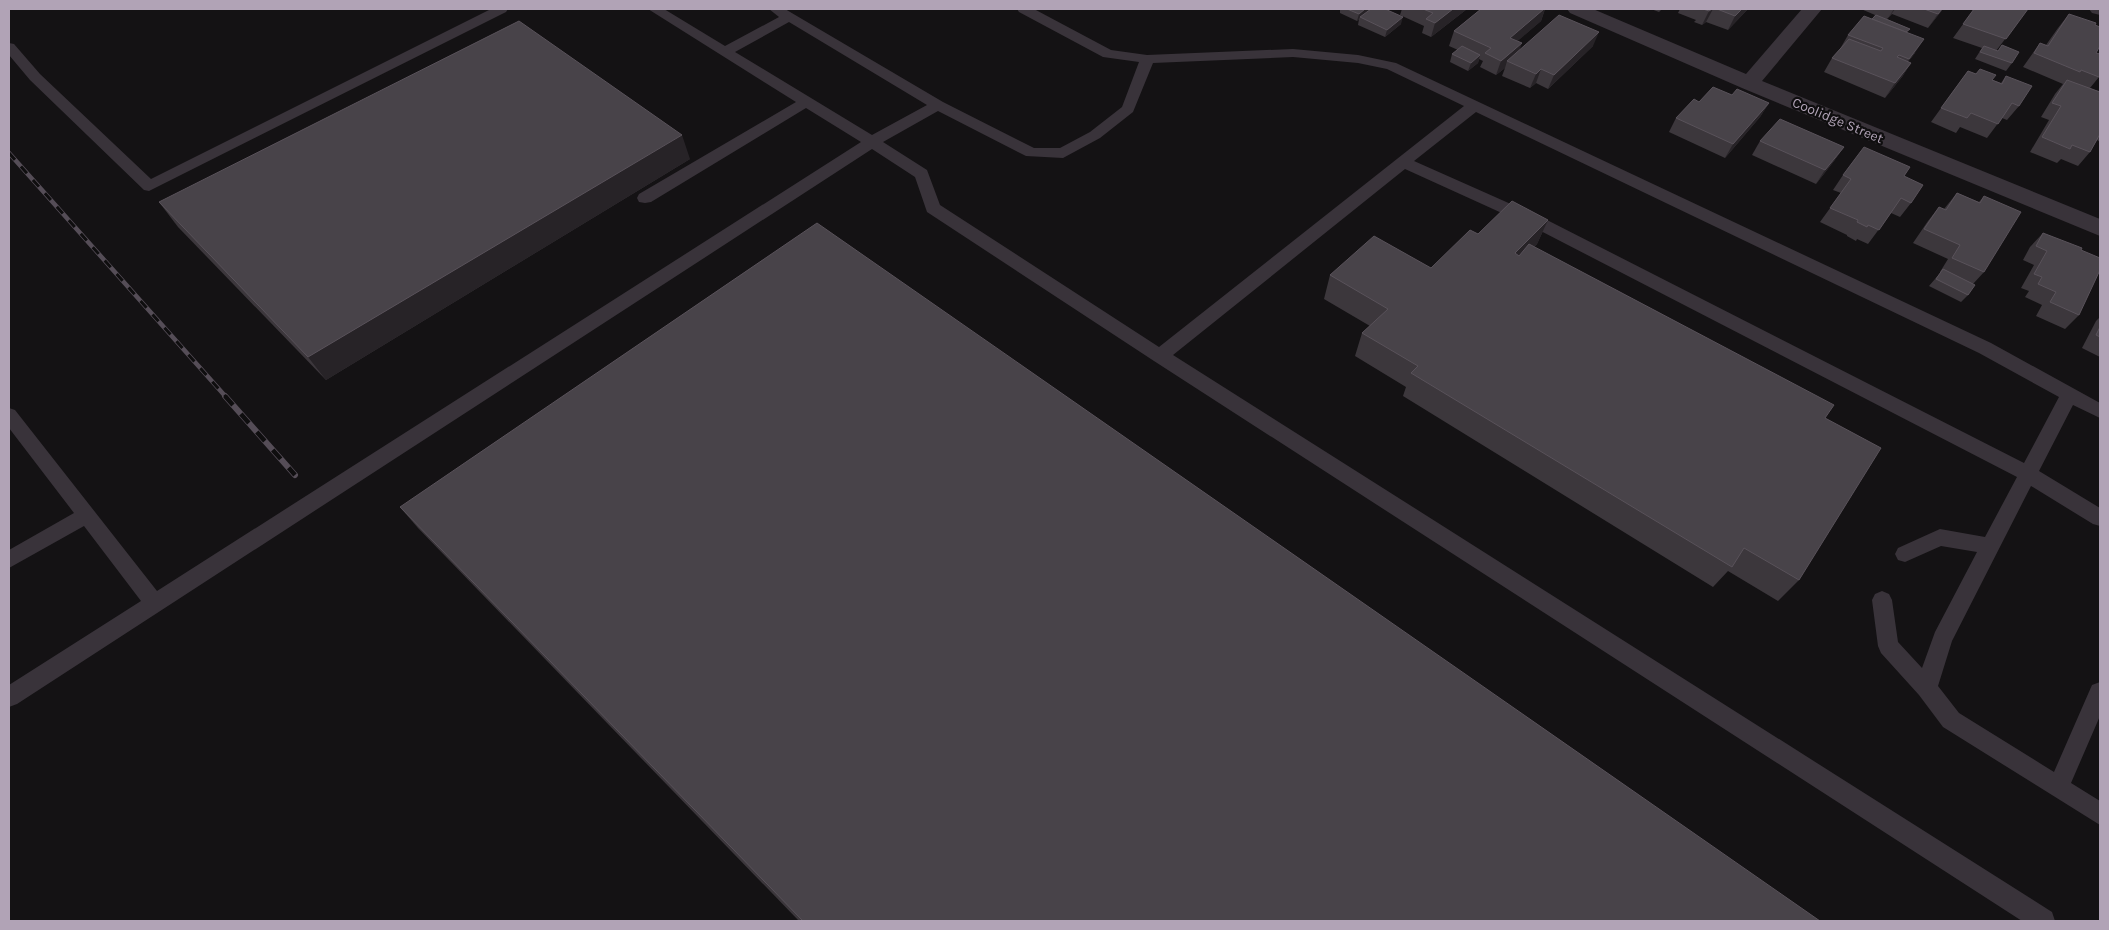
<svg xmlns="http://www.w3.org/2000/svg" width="2109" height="930" font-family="Karla,sans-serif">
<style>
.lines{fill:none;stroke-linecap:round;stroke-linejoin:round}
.lane{fill:#39333a;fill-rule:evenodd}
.street{fill:#39333a;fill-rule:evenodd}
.rail-far1-casing{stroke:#554d57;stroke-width:4.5}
.rail-casing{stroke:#554d57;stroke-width:6}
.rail-far1{stroke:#0f0e0f;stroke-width:3;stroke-dasharray:9;stroke-linecap:butt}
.rail{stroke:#0f0e0f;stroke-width:4.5;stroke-dasharray:12;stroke-linecap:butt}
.wall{fill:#3c373c}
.shaded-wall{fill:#272327}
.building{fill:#484349;stroke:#59525a}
.labels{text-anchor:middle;stroke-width:4.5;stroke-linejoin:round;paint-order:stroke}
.far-street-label{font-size:14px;fill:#b1a3b6;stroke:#0f0e0f}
</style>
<rect width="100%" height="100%" fill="#141214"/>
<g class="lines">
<!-- lane -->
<g class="lane">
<path d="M491,9H508L506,12L149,191L144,190L30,80L9,55V43L14,44L40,74L151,179Z"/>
<path d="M648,9H664L725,46L779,17L769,9H785L943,102L1034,148H1060L1090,132L1122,107L1139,62L1103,57L1019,12L1017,9H1034L1111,50L1147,55L1293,49L1358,55L1396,63L1991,343L2100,403V418L2073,405L2039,471L2100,508V526L2093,524L2031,486L1952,641L1938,686L1959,713L2054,772L2092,685L2100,682V716L2071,783L2100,801V825L1943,727L1919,695L1881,653L1878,646L1872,600L1875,594L1882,591L1889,594L1892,600L1898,642L1922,668L1935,632L1977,552L1941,546L1905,562L1898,560L1895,554L1898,548L1940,529L1985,537L2017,477L1535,228L1405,169L1173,355L2052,912L2055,921H2022L1154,361L927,212L915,177L872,149L17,704L9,707V685L141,601L84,526L9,568V550L74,513L9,428V408L15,410L157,591L861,142L806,108L651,202L645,203L639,202L637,198L639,194L796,102ZM789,22L927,105L872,135L735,52ZM1293,57L1358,63L1387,69L1464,106L1159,347L940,205L927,170L883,142L938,111L1026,156L1063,158L1100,138L1133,112L1153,63ZM1476,112L1979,353L2059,397L2024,463L1547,220L1414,161Z"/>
</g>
<!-- street -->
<g class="street">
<path d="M1567,9H1593L1746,74L1802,9H1822L1762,81L2100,219V236L1742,88L1570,13Z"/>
<path d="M2089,9H2100V15L2092,13Z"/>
</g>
<!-- rail-far1 casing -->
<g class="rail-far1-casing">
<path id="rail-far1" d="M9,153L226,397"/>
</g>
<!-- rail casing -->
<g class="rail-casing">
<path id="rail" d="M225,396L295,475"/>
</g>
<!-- rail-far1 -->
<use href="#rail-far1" class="rail-far1"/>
<!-- rail -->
<use href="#rail" class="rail"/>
</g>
<!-- wall -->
<g class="wall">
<path d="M1340,9H1385L1401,24L1385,37L1358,25L1359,19L1357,21L1340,13Z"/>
<path d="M1402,9H1467L1431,37L1422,33L1424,26L1400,15Z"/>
<path d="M1481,9H1545L1541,21L1517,41L1519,50L1593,46L1548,89L1536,83L1530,88L1502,76L1505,68L1496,75L1480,67L1483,61L1479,59L1478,63L1468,71L1450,62L1452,54L1458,50L1449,46L1454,31Z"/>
<path d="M1651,9H1662L1659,12Z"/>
<path d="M1680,9H1748L1728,30L1706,22L1702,25L1694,22L1696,20L1678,13Z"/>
<path d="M1861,9H1943L1928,28L1892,14L1887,19L1910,29L1907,32L1915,53L1908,62L1911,63L1902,77L1885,98L1824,72L1832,58L1840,49L1848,35L1872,19L1875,15Z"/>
<path d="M1974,9H2028L1996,51L2012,63L2006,71L1975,59L1982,48L1953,38Z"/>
<path d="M2069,14L2095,25L2096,53L2099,77L2090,88L2100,92V142L2097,140L2090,152L2078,166L2061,159L2057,163L2030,152L2049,120L2041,117L2055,94L2063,84L2023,67L2040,43L2046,45L2058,28Z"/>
<path d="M1968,71L2001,83L2006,76L2019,106L2007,120L2002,118L1987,138L1960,127L1956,133L1931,122Z"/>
<path d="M1732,95L1769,103L1760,117L1725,158L1669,132L1676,118L1699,102Z"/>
<path d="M1760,141L1844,147L1834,161L1816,184L1752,155Z"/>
<path d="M690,159L326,380L178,227L159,202Z"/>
<path d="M1843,175L1904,176L1911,203L1900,217L1891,213L1868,244L1857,239L1856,241L1847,236V235L1820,222L1841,193L1833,190Z"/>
<path d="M1957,193L1979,202L1984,196V272L1973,284L1968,295L1961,302L1929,286L1941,272H1940L1948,259L1913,243L1928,221L1939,207L1944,209Z"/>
<path d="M1548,220L1537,244L1534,247L1825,418L1799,580L1778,601L1728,571L1713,587L1403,396L1406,387L1355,356L1362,333L1370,326L1324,299L1330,275L1431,268L1478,234Z"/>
<path d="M2043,233L2081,250L2079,315L2065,329L2036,316L2042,305L2025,297L2029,291L2021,288L2034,265L2023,260L2030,247Z"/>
<path d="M2100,317V357L2082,348L2096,321Z"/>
<path d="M400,507L1820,921H799L418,528Z"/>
</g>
<!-- shaded-wall -->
<g class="shaded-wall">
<path d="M1365,9H1373L1360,17L1359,19L1357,21L1359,14Z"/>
<path d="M1453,9H1467L1431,37L1435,23Z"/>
<path d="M1544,9H1545L1541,21L1505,52L1510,38Z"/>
<path d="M1712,9H1713L1706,22L1702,25L1709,11Z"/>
<path d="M1742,9H1748L1728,30L1735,16Z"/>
<path d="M1894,9H1895L1887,20Z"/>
<path d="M1942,9H1943L1928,28L1938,14Z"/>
<path d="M1403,17L1401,24L1385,37L1387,30Z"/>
<path d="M1599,32L1593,46L1548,89L1554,75Z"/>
<path d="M1924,39L1915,53L1899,73L1909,59Z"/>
<path d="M1522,43L1517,58L1507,61L1505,68L1496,75L1501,61Z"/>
<path d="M1480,55L1478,63L1468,71L1471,63Z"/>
<path d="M1911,63L1902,77L1885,98L1895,83Z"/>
<path d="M1541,69L1536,83L1530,88L1536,74Z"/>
<path d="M1769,103L1760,117L1725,158L1733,144Z"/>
<path d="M682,135L690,159L326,380L308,357Z"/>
<path d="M1844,147L1834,161L1816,184L1825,170Z"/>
<path d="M1548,220L1537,244L1504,277L1515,253Z"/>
</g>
<!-- building -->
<g class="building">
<path d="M1347,9H1365L1359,14Z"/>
<path d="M1371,9H1385L1403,17L1387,30L1360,17Z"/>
<path d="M1423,9H1453L1435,23L1426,19L1433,13Z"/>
<path d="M1481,9H1544L1510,38L1522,43L1501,61L1485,53L1491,48L1454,31Z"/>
<path d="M1703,9H1712L1709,11Z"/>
<path d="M1717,9H1742L1735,16Z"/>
<path d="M1924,9H1942L1938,14Z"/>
<path d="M1974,9H2028L2006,39L1963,24Z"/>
<path d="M2069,14L2096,23L2095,25L2100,27V46L2096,53L2100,54V76L2099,77L2081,70L2080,72L2034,53L2040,43L2048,46Z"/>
<path d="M1559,15L1599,32L1554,75L1541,69L1536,74L1507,61Z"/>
<path d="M1876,15L1910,29L1906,32L1872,19Z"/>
<path d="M1864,16L1924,39L1909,59L1899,55L1897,57L1911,63L1895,83L1832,58L1849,39L1881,51L1883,48L1848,35Z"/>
<path d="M519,21L682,135L308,357L159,202Z"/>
<path d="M2002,45L2019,52L2012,63L1980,52L1984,46L1998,51Z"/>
<path d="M1462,46L1480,55L1471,63L1452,54Z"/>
<path d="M1980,69L1996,75L1992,80L2002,84L2006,76L2032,86L2019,106L2012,103L1998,124L1971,113L1967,118L1941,108L1968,71L1976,74Z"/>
<path d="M2067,80L2100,92V134L2090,152L2072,145L2070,149L2042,137L2061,106L2052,103Z"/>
<path d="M1713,87L1732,95L1737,89L1769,103L1733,144L1676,118L1694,99L1699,102Z"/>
<path d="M1780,119L1844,147L1825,170L1760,141Z"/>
<path d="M1864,147L1910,167L1904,176L1923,185L1911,203L1901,198L1879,230L1868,225L1867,227L1857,222L1858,220L1830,208L1851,179L1843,175Z"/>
<path d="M1957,193L1980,203L1984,196L2021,212L1984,272L1952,258L1960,245L1924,229L1939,207L1946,210Z"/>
<path d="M1512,201L1548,220L1515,253L1519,256L1529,244L1834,405L1825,418L1881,448L1799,580L1744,548L1732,567L1411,373L1418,366L1362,333L1388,309L1330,275L1374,236L1431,268L1470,230L1478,234Z"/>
<path d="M817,223L1820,921H803L400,507Z"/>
<path d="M2043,233L2082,248L2081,250L2100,258V270L2079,315L2050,302L2056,292L2038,284L2042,277L2034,274L2047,251L2036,246Z"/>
<path d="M1943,269L1975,285L1968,295L1936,279Z"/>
<path d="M2100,327V337L2096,335Z"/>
</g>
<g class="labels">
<!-- far-street labels -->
<g class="far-street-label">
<text transform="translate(1838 120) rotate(23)" y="5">Coolidge Street</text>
</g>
</g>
<!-- border -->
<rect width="2109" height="930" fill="none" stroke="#b1a3b6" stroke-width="20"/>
</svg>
